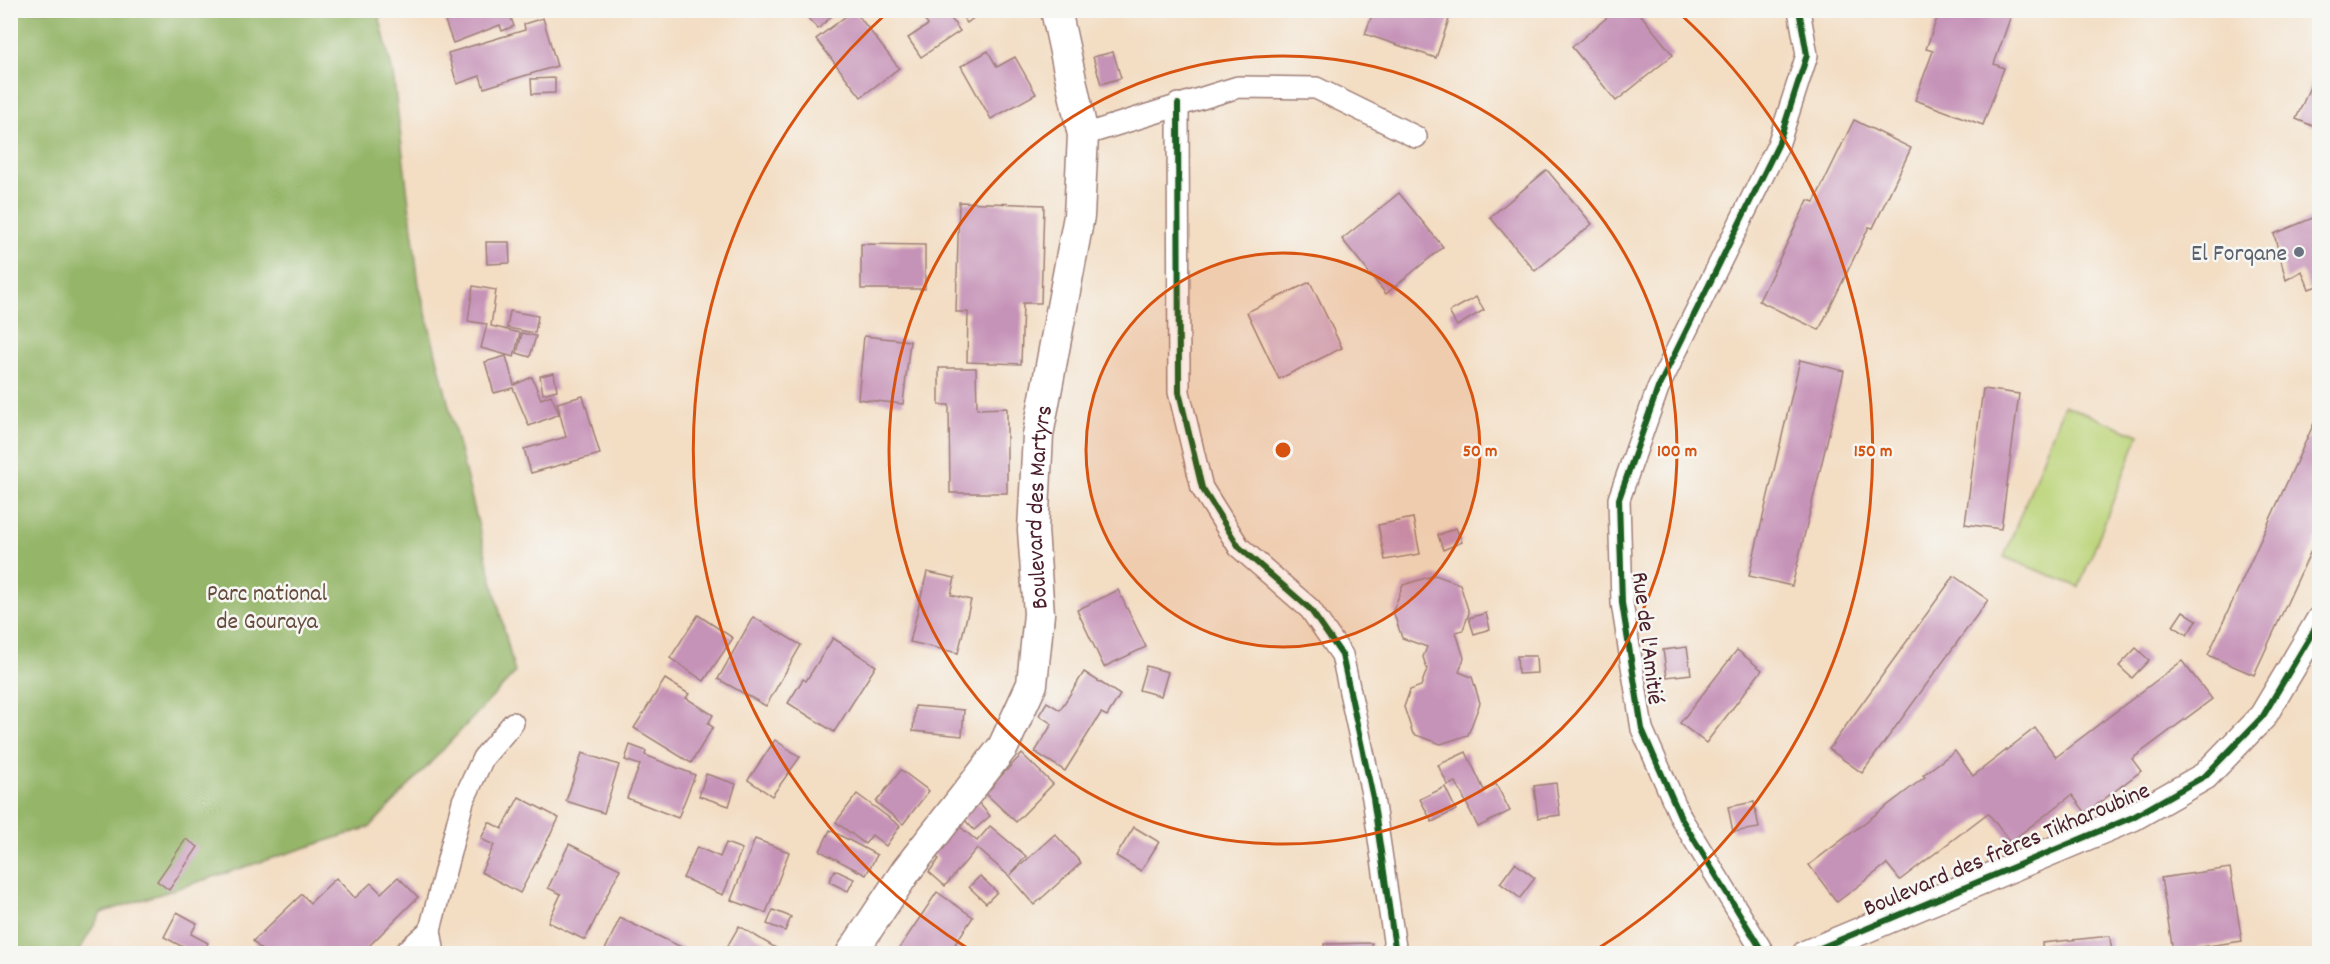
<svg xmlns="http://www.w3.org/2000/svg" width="2330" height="964" font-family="Dekko,sans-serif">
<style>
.green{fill:#bcd479;stroke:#837a52;stroke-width:1.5}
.forest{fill:#95b669;stroke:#706a4a;stroke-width:1.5}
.building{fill:#c693b8}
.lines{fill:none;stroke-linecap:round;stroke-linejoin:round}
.minor-casing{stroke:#9e7e77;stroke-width:24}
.tertiary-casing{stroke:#9e7e77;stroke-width:30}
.secondary-casing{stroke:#9e7e77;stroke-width:33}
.minor{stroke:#fff;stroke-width:21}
.tertiary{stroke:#fff;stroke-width:27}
.secondary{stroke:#fff;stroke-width:30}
.cycleway-casing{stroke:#f6f6f2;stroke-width:10}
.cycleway{stroke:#1b5e20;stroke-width:6}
.ring{fill:none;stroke:#d8530f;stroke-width:3}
.worship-dot{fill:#6b7280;stroke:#f6f6f2;stroke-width:2}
.labels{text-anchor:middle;stroke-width:5;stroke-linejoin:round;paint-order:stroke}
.worship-label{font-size:24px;fill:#5b616d;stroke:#f6f6f2;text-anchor:end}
.street-label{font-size:24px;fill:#4a1f2b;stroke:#f6f6f2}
.park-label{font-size:24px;fill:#664c3e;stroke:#f6f6f2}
.centre{fill:#d8530f;stroke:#f6f6f2;stroke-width:3}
.ring-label{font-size:18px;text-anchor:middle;font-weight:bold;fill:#d8530f;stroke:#f6f6f2;stroke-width:5;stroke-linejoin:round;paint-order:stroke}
</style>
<rect width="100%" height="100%" fill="#f6f6f2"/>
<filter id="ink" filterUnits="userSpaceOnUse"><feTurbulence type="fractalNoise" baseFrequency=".0167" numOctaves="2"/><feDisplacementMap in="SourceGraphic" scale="12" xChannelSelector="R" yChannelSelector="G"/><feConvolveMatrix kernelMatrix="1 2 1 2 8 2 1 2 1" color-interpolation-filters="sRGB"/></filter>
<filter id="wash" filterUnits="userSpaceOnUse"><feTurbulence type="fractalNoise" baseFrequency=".008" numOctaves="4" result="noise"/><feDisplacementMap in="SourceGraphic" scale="24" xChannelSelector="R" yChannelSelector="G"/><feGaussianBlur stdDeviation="1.35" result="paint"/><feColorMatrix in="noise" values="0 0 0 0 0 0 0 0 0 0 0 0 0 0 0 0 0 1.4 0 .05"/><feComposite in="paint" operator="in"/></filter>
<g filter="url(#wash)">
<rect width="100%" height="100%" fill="#f3ddc3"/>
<!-- green -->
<path class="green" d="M2064,405L2139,435L2079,587L2004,557Z"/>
<!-- forest -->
<path class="forest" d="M10,11H378L393,74L419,285L515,673L370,827L101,913L78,953H11Z"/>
<g id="blocks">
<!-- building -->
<g class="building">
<path d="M441,10H508L514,26L502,31L500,25L453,43Z"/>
<path d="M809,10H838L818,29L805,15Z"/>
<path d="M854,10L899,68L861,97L816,39Z"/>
<path d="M927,10H945L960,31L921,57L908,38L928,25L921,15Z"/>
<path d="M957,10H984L967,23Z"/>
<path d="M1374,10H1452L1436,58L1365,34Z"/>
<path d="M1616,10H1637L1673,55L1616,101L1572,47Z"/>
<path d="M1940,10H2013L1994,64L2004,68L1983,125L1915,100L1933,51L1926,49Z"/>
<path d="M543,18L557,66L484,88L480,76L457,84L448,53L525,30L524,24Z"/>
<path d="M988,51L997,67L1015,57L1036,94L991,119L961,66Z"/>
<path d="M1113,52L1121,78L1101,84L1093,57Z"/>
<path d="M2320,64V129L2296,119Z"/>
<path d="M555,78V93L532,94L531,79Z"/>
<path d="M1854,120L1911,148L1873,228L1869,227L1819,330L1759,301L1808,200L1814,202Z"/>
<path d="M1547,170L1592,224L1535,271L1490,217Z"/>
<path d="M1399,193L1443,247L1386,294L1342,239Z"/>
<path d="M959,202L1044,205L1041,303H1023L1021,364L967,362L968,312H956Z"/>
<path d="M2320,215V285L2309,289L2302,271L2286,280L2274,234Z"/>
<path d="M486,242H509L510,263L487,264Z"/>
<path d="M861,244L925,245V289H861Z"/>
<path d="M1310,282L1342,348L1279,379L1247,312Z"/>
<path d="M473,286L496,290L491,326L520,333L514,357L481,348L487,324L468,321Z"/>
<path d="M1476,297L1484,310L1457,326L1449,312Z"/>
<path d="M510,311L538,316L535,333L507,328Z"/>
<path d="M522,333L536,336L530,357L517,353Z"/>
<path d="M864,336L910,341L903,404L858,399Z"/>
<path d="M506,356L514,385L532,377L541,399L551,395L559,414L529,426L513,388L494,393L485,362Z"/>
<path d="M1800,360L1844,371L1792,586L1749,576Z"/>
<path d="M939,368H976L977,409L1007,408V493H950L949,405H939Z"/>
<path d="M554,373L557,390L543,394L540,376Z"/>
<path d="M1983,389L2019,394L2001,529L1965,524Z"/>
<path d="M583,396L600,454L531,473L524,449L566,437L557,403Z"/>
<path d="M2320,410V531L2254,675L2208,655Z"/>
<path d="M1413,518L1420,554L1385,560L1378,525Z"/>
<path d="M1456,528L1462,542L1443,550L1438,535Z"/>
<path d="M927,572L955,578L951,595L971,600L958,653L910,642Z"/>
<path d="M1435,575L1460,584L1469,613L1463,630L1456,632L1464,658L1459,672L1472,677L1480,703L1468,735L1441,744L1413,734L1404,707L1410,690L1421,686L1427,669L1423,657L1427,647L1402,638L1393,611L1403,585Z"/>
<path d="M1954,576L1988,600L1862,773L1829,749Z"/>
<path d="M1118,590L1146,647L1104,667L1077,610Z"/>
<path d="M2183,611L2197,620L2187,635L2173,626Z"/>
<path d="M1486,613L1490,629L1474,634L1469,618Z"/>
<path d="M698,615L733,638L704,681L670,658Z"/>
<path d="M753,617L801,645L766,706L718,679Z"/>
<path d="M833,638L876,666L834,732L788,703L803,679L806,681Z"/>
<path d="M1687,647L1691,674L1667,677L1663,650Z"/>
<path d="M2136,648L2149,660L2132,678L2119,666Z"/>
<path d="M1737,650L1762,670L1706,743L1680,723Z"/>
<path d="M1517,656H1536L1537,673L1518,674Z"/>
<path d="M2182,661L2212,699L2132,759L2141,771L2086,813L2072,795L2010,842L1988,813L1900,880L1887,864L1837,902L1809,865L1925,777L1923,775L1955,751L1973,776L2035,728L2056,757Z"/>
<path d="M1146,666L1168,672L1161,696L1139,690Z"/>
<path d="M1084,672L1120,695L1107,716L1101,713L1065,771L1035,752L1052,724L1039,715L1047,702L1060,710Z"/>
<path d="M665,679L689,694L686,698L713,715L708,724L713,727L691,763L634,728Z"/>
<path d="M915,706L964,710L962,736L913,731Z"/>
<path d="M775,740L800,757L772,796L748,780Z"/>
<path d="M630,745L646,751L645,755L695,775L678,818L627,798L640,765L625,760Z"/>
<path d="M1466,752L1484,790L1496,784L1510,811L1478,827L1456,782L1448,785L1438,765Z"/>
<path d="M582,753L619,765L604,813L566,801Z"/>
<path d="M1022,754L1053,784L1016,822L985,793Z"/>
<path d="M901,770L929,791L903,824L876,802Z"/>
<path d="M706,774L736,784L729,806L699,796Z"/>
<path d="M1556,783L1560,815L1538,818L1534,786Z"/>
<path d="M1445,787L1456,810L1432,822L1420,799Z"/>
<path d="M857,794L900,826L886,846L872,835L865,844L836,822Z"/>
<path d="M519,797L559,818L520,893L481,872L494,845L481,839L489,822L502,829Z"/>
<path d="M978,802L990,816L974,830L962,817Z"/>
<path d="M1754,802L1759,828L1733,832L1728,807Z"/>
<path d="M953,821L977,841L990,826L1026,856L1010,875L1055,834L1081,863L1034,905L1009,876L977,848L945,886L929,872L939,859L928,850Z"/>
<path d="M1134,827L1159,842L1141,871L1116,856Z"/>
<path d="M830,830L877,855L866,875L820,851Z"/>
<path d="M186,839L198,847L169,890L157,881Z"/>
<path d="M755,839L789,852L766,913L731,900Z"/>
<path d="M726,843L742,849L723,895L683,878L697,847L720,857Z"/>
<path d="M569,844L620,869L585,940L548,922L561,894L548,888Z"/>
<path d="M1515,863L1535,878L1520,898L1500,883Z"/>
<path d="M2230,868L2242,941L2173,951L2161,878Z"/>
<path d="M835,870L854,879L848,891L829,882Z"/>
<path d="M980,876L997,892L986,903L969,887Z"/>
<path d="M398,877L418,897L361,954H265L253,941L302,894L310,903L336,878L355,898L371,883L381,893Z"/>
<path d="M937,892L973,917L955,944L963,950L961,954H903L898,950Z"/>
<path d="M773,910L791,917L785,931L767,924Z"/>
<path d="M177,912L197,923L191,934L208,943L205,949L214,954H196L164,937Z"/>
<path d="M620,918L696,954H603Z"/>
<path d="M739,926L786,954H738L727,947Z"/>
<path d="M2110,936L2112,954H2043L2042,943Z"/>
<path d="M1372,943V954H1324V944Z"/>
</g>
</g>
</g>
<g filter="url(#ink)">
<use href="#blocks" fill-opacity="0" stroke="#9e7e77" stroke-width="1.5"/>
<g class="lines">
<!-- minor casing -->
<g class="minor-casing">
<g id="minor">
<path d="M1178,104L1179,392L1202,488L1239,547L1310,609L1342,655L1373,798L1396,954"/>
<path d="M1083,135L1238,87L1316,88L1416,137"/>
<path d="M403,954L430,930"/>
<path d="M434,954L430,930L463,801L483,758L513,723"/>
<path d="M1764,954L1681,818L1642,729L1622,603L1619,499L1658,388L1778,145L1807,55L1799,10"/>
</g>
</g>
<!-- tertiary casing -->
<g class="tertiary-casing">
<path id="tertiary" d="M1806,954L2133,817L2205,776L2263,716L2320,620"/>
</g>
<!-- secondary casing -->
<g class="secondary-casing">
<g id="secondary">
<path id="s1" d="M851,954L906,871L1003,747L1032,684L1039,614L1033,530L1038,435L1079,216L1083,135L1056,10"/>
</g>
</g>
<!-- minor -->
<use href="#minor" class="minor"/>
<!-- tertiary -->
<use href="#tertiary" class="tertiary"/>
<!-- secondary -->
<use href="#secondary" class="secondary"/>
<!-- cycleway casing -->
<g class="cycleway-casing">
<g id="cycleway">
<path d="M1178,104L1179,392L1202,488L1239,547L1310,609L1342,655L1373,798L1396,954"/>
<path d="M1764,954L1681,818L1642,729L1622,603L1619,499L1658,388L1778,145L1807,55L1799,10"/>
<path d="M1806,954L2133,817L2205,776L2263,716L2320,620"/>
</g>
</g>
<!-- cycleway -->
<use href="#cycleway" class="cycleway"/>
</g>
</g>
<!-- distance rings -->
<circle cx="1283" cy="450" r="197" fill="#d8530f" fill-opacity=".12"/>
<g class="ring">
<circle cx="1283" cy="450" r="197"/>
<circle cx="1283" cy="450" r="394"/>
<path d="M975 953A590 590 0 0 1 888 12M1678 12A590 590 0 0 1 1591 953"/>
</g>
<!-- markers -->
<circle class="worship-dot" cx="2299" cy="252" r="6"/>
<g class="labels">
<!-- worship labels -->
<g class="worship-label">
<text x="2287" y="260">El Forqane</text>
</g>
<!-- street labels -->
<g class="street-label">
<text dy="8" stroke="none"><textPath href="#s1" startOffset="504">Boulevard des Martyrs</textPath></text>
<text transform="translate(1649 638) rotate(83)" y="8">Rue de l'Amitié</text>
<text transform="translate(2006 848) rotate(-23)" y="8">Boulevard des frères Tikharoubine</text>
</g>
<!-- park labels -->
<g class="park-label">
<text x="267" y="600">Parc national<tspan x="267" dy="28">de Gouraya</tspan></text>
</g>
</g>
<circle cx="1283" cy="450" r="9" class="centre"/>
<g class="ring-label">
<text x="1480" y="456">50 m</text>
<text x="1677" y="456">100 m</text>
<text x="1873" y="456">150 m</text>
</g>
<!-- margin -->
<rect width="2330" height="964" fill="none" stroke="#f6f6f2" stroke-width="36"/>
</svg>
